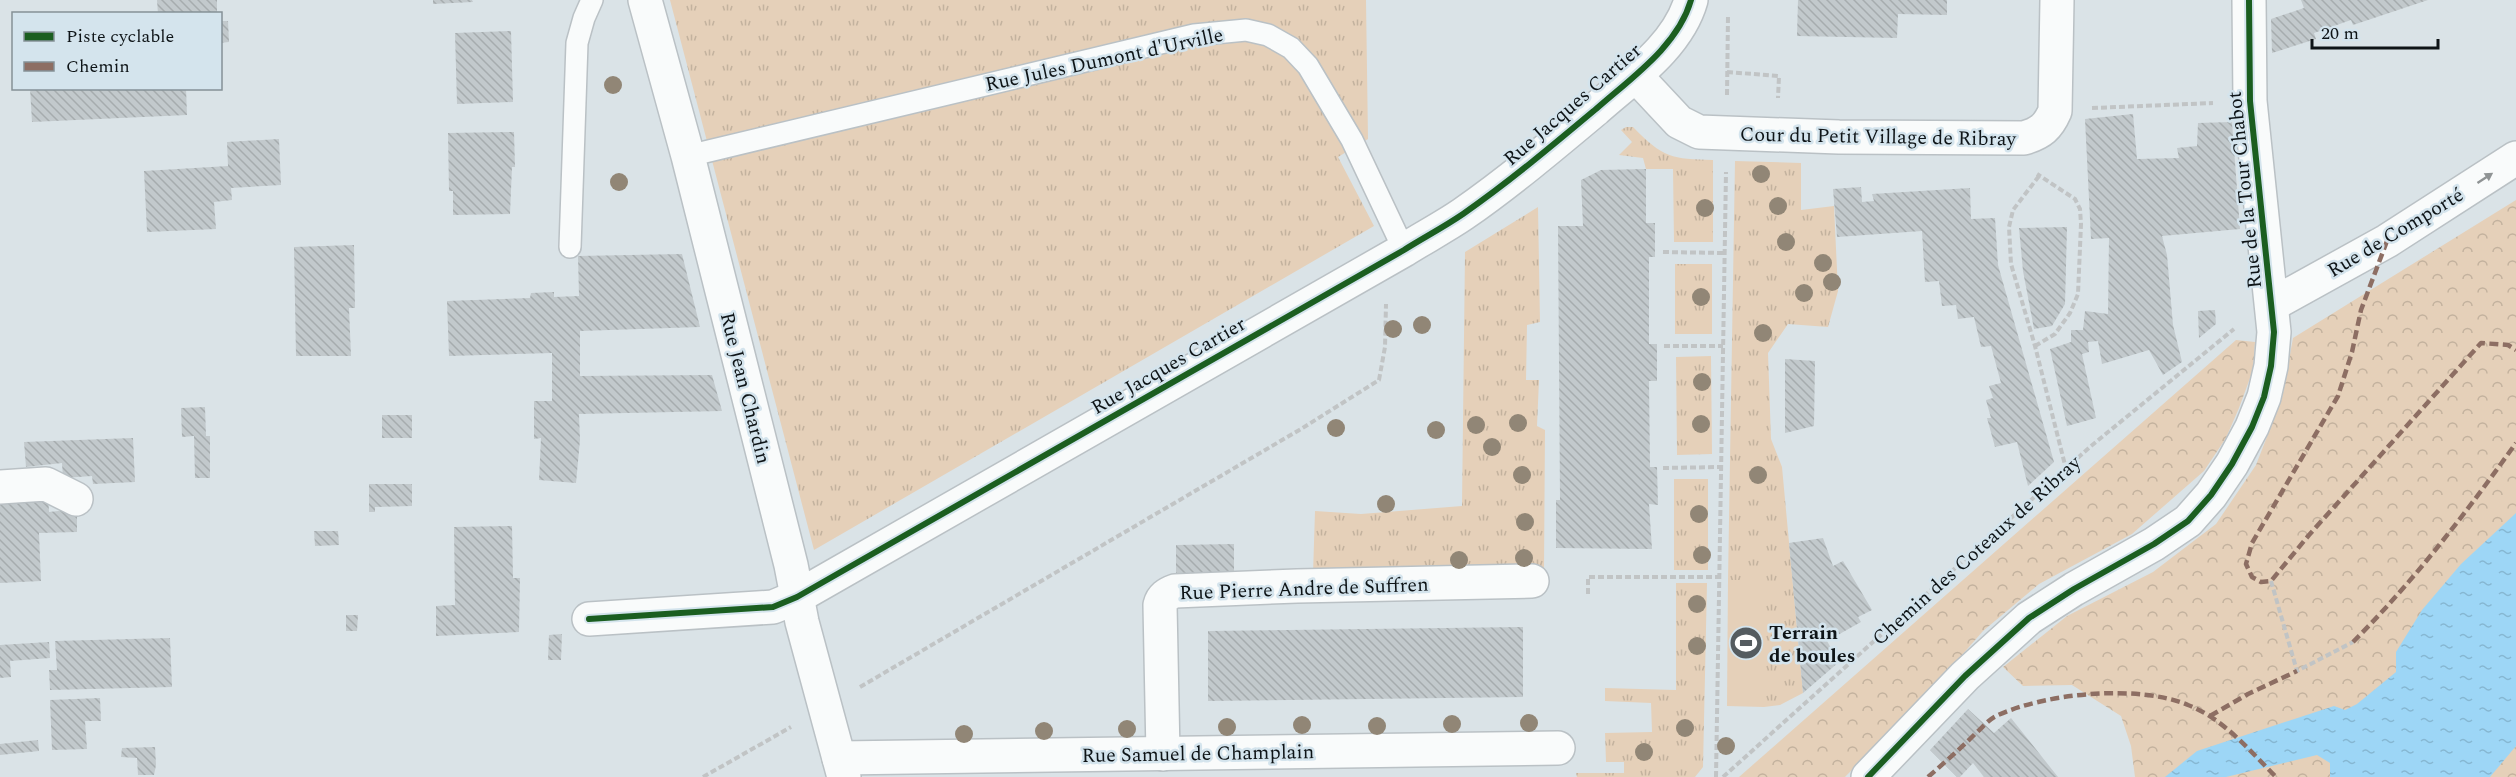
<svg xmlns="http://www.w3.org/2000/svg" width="2516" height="777" font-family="Spectral,serif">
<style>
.grass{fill:url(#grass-tufts)}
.forest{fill:url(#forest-crowns)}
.pitch{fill:#e5d0b9}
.water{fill:url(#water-ripples)}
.building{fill:url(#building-back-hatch)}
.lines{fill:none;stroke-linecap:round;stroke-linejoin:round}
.lane-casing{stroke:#bac1c5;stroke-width:24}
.street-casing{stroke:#bac1c5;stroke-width:36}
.secondary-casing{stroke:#bac1c5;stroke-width:36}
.path{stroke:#c1c4c5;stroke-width:4;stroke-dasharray:6 3;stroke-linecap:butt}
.lane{stroke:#f9fbfb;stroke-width:21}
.street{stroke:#f9fbfb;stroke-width:33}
.secondary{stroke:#f9fbfb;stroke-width:33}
.quiet{stroke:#8d6e63;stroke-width:4.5;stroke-dasharray:9 4.5;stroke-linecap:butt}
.cycleway-casing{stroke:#d4e4ed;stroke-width:10}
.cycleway{stroke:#1b5e20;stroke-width:6}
.tree{fill:#918676}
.oneway{fill:#8f9394}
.labels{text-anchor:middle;stroke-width:5;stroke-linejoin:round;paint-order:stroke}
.street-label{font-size:20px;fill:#0e1417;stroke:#d4e4ed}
.poi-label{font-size:20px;font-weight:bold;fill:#0e1417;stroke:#d4e4ed;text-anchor:start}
</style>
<defs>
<pattern id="grass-tufts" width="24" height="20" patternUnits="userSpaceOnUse" patternTransform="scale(1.5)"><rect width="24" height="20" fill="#e5d0b9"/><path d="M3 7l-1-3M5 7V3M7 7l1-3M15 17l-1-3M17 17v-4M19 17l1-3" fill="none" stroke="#c3b29e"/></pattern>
<pattern id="forest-crowns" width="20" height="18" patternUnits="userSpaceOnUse" patternTransform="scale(1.5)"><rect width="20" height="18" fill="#e5d0b9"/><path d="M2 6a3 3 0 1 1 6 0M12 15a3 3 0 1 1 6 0" fill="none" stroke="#c3b29e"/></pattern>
<pattern id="water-ripples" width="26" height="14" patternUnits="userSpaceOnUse" patternTransform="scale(1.5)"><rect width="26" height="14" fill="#9dd6f6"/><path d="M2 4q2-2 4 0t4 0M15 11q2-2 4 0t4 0" fill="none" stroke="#86b7d2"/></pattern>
<pattern id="building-back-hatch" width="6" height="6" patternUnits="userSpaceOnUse" patternTransform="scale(1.5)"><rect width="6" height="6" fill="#c2c9cc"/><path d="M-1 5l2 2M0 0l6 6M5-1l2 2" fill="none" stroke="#a6acae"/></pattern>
</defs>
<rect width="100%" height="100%" fill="#dae3e7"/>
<!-- grass -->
<g class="grass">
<path d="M670,0H1366L1368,139L1338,157L1374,226L814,550Z"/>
<path d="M1626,127H1633C1663,158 1672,159 1713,160V242H1674L1673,169H1646L1643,158L1619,155L1632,142L1621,130Z"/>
<path d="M1735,161L1801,163V210L1834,206L1838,291L1828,327L1788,324L1768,353L1771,439L1782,467L1803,693L1780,705L1764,707V580H1728Z"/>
<path d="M1538,207L1540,322L1527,325L1526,380H1539L1537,426L1545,430L1544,571L1313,574L1315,511L1361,514L1462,506L1465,252Z"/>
<rect x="1675" y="264" width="37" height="70"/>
<path d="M1711,356L1712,454L1677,455L1676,357Z"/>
<rect x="1674" y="479" width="34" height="91"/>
<path d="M1676,583H1707L1703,767L1695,777H1577L1576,773H1624V762H1606L1605,733L1652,732L1651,703L1605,701V688L1676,690Z"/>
</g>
<!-- forest -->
<g class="forest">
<path d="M2516,200V777H2135L2131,746L2121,716L2072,685L2023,686L2003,667L2067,616L2153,572L2216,524L2256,465L2282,398L2293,338Z"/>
<path d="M2236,340L2255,342L2253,370L2239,408L2226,438L2204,471L2132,534L2039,584L1983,631L1934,687L1845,777H1739Z"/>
</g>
<!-- pitch -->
<path class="pitch" d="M1728,580H1764V707L1727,706Z"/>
<!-- water -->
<path class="water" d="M2516,513V746L2490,777H2330V763L2317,755L2226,777H2165L2197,751L2334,706L2345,710L2357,704L2396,672V652L2422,610L2461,564Z"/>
<!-- building -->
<g class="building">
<path d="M157,0H217V14H158Z"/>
<path d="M433,0H472L473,2L433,4Z"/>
<path d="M1798,0H1947V15L1898,14L1897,38L1797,36Z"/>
<path d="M2301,0H2428L2353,25L2351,20L2314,33L2316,39L2272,53L2271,19L2304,8Z"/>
<path d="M220,21H228L229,42L220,43Z"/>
<path d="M511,31L513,102L457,104L455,33Z"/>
<path d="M30,88H186L187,115L32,122Z"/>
<path d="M2133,114L2137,159L2179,158L2177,148L2197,146L2198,123L2232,122L2240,229L2162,236L2167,255L2173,325L2182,362L2163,375L2149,350L2102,364L2098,341L2088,342L2089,352L2082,354L2096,418L2067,426L2050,349L2071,342V330H2083L2085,311L2108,314L2109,238L2091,239L2085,119Z"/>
<path d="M514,132L515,167H512L510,214L453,215V191H449L448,133Z"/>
<path d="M279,139L281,185L231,188L232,200L214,202L216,229L147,232L144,171L228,166L227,142Z"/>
<path d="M1646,169V223H1655V257H1649V344H1657V381H1649L1650,467H1657L1658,505L1649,504L1652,549L1556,548V500H1560L1558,226H1583L1581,180L1601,170Z"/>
<path d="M1861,187L1862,202L1874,201L1872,194L1970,188L1971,219L1995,218L1998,265L2054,462L2028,486L2017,442L1995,447L1987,418H1991L1986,400L1993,398L1989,386L2001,383L1991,346L1981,347L1974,317L1958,319L1956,305L1942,306L1939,281L1925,282L1922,231L1837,237L1833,189Z"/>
<path d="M2067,227L2065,304L2052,326L2034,329L2023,271L2019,228Z"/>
<path d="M354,245L355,308H349L351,356H296L294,247Z"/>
<path d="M682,254L700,327L580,331V376L712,375L722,411L579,414L580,440L576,483L539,480L541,438L534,439V401H552V353L449,356L447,301L530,298L531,293L554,292V297L579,296L578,256Z"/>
<path d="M2215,310L2216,324L2199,338L2198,311Z"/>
<path d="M1785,359L1815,361L1814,426L1785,433Z"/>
<path d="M205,407L206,436H210V478H195L194,436L182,437L181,408Z"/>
<rect x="382" y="415" width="30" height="23"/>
<path d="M133,438L135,482L93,484L92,476L63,478L62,463L26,467L24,442Z"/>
<path d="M369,484H412V506L375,507V512H369Z"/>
<path d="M48,492L49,512L77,509V532L39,533L41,581L0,583V496Z"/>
<path d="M512,526L513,578H520L519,632L436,636V606L455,605L454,527Z"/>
<path d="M314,531H338L339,545L315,546Z"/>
<path d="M1823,538L1833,566L1843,561L1872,610L1858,617L1861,622L1827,641L1839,662L1803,693L1789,543Z"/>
<path d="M1234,544V574H1176V545Z"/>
<path d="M346,615H358L357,631H346Z"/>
<path d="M1523,627V697L1208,701V631Z"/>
<path d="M562,634L561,660H548L549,635Z"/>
<path d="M170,638L172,687L50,690L49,670H57L55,641Z"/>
<path d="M49,642L50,658L10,661L11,677L0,678V645Z"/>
<path d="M100,698L101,721H85L87,749L52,750L50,700Z"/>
<path d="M1968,709L1994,733L2011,718L2058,777H1984L1973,763L1960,777H1957L1930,750Z"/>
<path d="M38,740L39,751L0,755V744Z"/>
<path d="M155,747L156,765L154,775H138L137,758L121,757L122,748Z"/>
</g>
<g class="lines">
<!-- lane casing -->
<g class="lane-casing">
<g id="lane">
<path d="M688,156L1194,35L1246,30L1268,35L1291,48L1308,66L1352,140L1404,250"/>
<path d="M570,247L577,43L584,18L592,0"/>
</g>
</g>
<!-- street casing -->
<g class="street-casing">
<g id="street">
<path d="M645,0L688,156L791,565L802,622L844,777"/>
<path d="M1635,75L1679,122L1699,132L1839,137L2024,138C2041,133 2048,127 2055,111L2057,0"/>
<path d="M0,487L46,484L76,499"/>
<path d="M589,619L773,607L797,597L1404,250C1423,238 1444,227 1463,214C1509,182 1553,145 1596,109C1631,78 1678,46 1691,0"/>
<path d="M1163,754L1160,605C1162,597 1167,594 1175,591L1297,586L1532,581"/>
<path d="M839,758L1558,748"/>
</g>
</g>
<!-- secondary casing -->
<g class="secondary-casing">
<g id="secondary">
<path d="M2273,304L2387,241L2516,158"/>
<path d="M1868,777L1965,676L2029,618L2074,589L2154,544L2188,521L2211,495L2232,464L2252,427L2264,397L2271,366L2274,332L2250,101L2249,0"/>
</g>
</g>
<!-- path -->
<g class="path">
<path d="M1727,72L1779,76L1778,98"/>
<path d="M1727,95L1728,16"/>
<path d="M2092,108L2213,103"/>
<path d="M2039,176L2013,210L2009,227L2011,264L2035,346L2066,469"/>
<path d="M1663,252L1724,253"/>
<path d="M1664,346H1723"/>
<path d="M2035,346L2055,334L2070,313L2078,294L2081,224L2080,209L2075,199L2037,174"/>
<path d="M1663,468L1721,467"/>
<path d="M2271,581L2297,671L2353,642"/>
<path d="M1588,594V577H1719"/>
<path d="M860,687L1301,429L1379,380L1385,347L1386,304"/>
<path d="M703,777L791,727"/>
<path d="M1716,777L1726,172"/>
<path d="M1723,777L2091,446L2234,329"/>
</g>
<!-- lane -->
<use href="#lane" class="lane"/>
<!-- street -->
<use href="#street" class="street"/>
<!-- secondary -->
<use href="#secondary" class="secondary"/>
<!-- quiet -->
<g class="quiet">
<path d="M2387,241L2361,310L2352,352L2338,396L2252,543L2246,564L2252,577L2261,582L2271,581L2309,535L2481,343L2508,345L2516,350"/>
<path d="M2353,642C2413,582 2466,513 2516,443"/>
<path d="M2210,716L2248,694L2297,671"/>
<path d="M1928,777C1944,763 1960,749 1975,734C1982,728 1988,720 1996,716C2045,693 2138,684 2188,705C2224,719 2250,751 2276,777"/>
</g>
<!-- cycleway casing -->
<g class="cycleway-casing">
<g id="cycleway">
<path d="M589,619L773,607L797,597L1404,250C1423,238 1444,227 1463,214C1509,182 1553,145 1596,109C1631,78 1678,46 1691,0"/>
<path d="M1868,777L1965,676L2029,618L2074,589L2154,544L2188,521L2211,495L2232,464L2252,427L2264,397L2271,366L2274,332L2250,101L2249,0"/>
</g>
</g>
<!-- cycleway -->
<use href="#cycleway" class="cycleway"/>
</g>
<!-- trees -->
<g class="tree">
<circle cx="613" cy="85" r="9"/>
<circle cx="1761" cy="174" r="9"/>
<circle cx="619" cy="182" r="9"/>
<circle cx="1778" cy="206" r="9"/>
<circle cx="1705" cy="208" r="9"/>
<circle cx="1786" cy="242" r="9"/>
<circle cx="1823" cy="263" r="9"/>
<circle cx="1832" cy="282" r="9"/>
<circle cx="1804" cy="293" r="9"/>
<circle cx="1701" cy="297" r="9"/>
<circle cx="1422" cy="325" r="9"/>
<circle cx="1393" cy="329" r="9"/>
<circle cx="1763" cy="333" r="9"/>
<circle cx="1702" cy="382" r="9"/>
<circle cx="1518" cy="423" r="9"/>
<circle cx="1701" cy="424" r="9"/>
<circle cx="1476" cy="425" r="9"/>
<circle cx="1336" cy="428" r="9"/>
<circle cx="1436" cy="430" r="9"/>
<circle cx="1492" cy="447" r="9"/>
<circle cx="1522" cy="475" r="9"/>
<circle cx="1758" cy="475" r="9"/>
<circle cx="1386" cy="504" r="9"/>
<circle cx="1699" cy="514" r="9"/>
<circle cx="1525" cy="522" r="9"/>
<circle cx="1702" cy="555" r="9"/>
<circle cx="1524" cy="558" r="9"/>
<circle cx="1459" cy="560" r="9"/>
<circle cx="1697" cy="604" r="9"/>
<circle cx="1697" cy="646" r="9"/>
<circle cx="1529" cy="723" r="9"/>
<circle cx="1452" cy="724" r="9"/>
<circle cx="1302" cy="725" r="9"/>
<circle cx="1377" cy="726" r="9"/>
<circle cx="1227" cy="727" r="9"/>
<circle cx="1685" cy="728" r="9"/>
<circle cx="1127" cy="729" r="9"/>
<circle cx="1044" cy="731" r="9"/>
<circle cx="964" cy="734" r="9"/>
<circle cx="1726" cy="746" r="9"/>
<circle cx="1644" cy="752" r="9"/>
</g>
<!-- one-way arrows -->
<defs><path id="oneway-solid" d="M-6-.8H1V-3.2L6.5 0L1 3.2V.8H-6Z" transform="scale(1.5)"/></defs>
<use class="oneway" href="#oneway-solid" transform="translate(2485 178) rotate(-33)"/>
<!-- icons -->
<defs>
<g id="stadium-disc" transform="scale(1.725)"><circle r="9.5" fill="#555c60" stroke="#d4e4ed"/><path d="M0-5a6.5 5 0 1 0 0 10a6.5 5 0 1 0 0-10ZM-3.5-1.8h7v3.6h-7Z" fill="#fff"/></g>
</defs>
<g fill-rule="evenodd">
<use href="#stadium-disc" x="1746" y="643"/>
</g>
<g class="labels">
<!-- street labels -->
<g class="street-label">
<text transform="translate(1104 59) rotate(-12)" y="7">Rue Jules Dumont d'Urville</text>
<text transform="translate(1572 104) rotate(-41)" y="7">Rue Jacques Cartier</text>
<text transform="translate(1878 136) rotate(1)" y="7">Cour du Petit Village de Ribray</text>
<text transform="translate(2244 190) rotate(-96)" y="7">Rue de la Tour Chabot</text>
<text transform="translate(2395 232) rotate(-31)" y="7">Rue de Comporté</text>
<text transform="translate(1168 365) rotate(-30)" y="7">Rue Jacques Cartier</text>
<text transform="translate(746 388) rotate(76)" y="7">Rue Jean Chardin</text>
<text transform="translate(1976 550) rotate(-42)" y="7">Chemin des Coteaux de Ribray</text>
<text transform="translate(1304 588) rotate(-2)" y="7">Rue Pierre Andre de Suffren</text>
<text transform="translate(1198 753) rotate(-1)" y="7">Rue Samuel de Champlain</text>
</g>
<!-- poi labels -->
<g class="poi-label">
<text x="1769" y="639">Terrain<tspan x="1769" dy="23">de boules</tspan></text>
</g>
</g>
<!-- legend -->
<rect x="12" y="12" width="210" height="78" fill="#d4e4ed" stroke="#859197" stroke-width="1.5"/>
<rect x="24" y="32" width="30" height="9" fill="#1b5e20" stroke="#859197" stroke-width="1.5"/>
<text x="66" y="42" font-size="18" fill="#0e1417">Piste cyclable</text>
<rect x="24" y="62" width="30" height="9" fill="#8d6e63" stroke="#859197" stroke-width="1.5"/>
<text x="66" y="72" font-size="18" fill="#0e1417">Chemin</text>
<!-- scale -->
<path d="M2312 39v9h126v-9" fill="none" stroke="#0e1417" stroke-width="3"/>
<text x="2321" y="39" font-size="18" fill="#0e1417" stroke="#d4e4ed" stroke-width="4.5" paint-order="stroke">20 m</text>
</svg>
